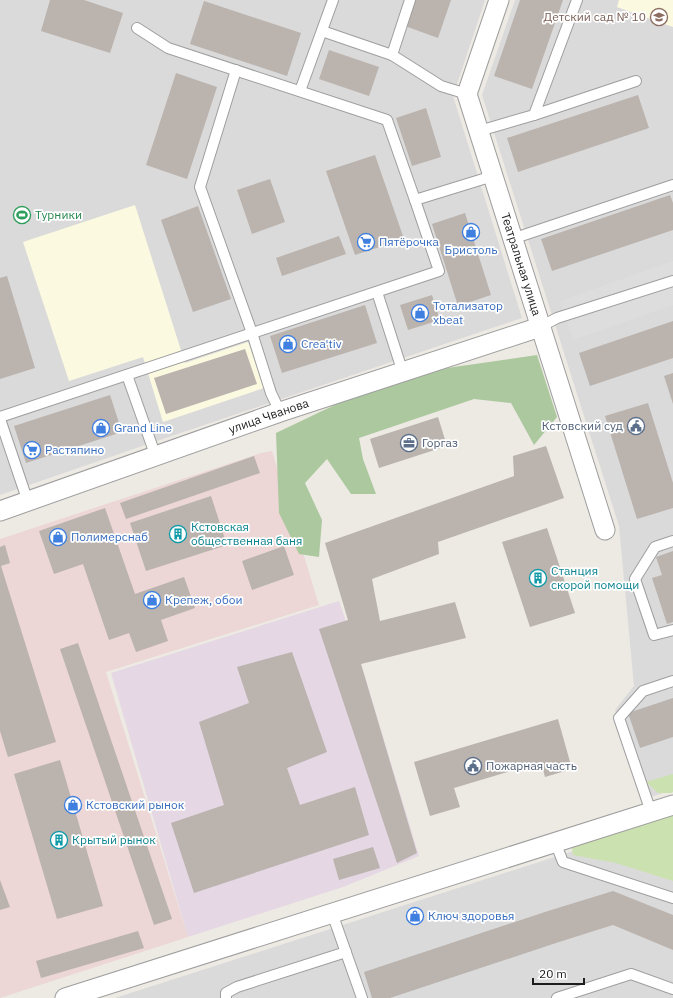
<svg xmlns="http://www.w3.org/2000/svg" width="673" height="998" font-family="'IBM Plex Sans',sans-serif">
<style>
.residential{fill:#dbdada}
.commercial{fill:#ecd6d6}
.industrial{fill:#e5d7e3}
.education{fill:#fbfae0}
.grass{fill:#cbe2b0}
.forest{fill:#acc89e}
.parking{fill:#ddd}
.building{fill:#bab3ae}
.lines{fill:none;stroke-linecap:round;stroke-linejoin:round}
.lane-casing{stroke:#9e9e9e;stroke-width:12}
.street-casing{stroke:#9e9e9e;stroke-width:21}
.lane{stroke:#fff;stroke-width:10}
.street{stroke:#fff;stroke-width:19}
.labels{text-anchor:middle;stroke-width:3.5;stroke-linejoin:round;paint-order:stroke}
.education-label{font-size:12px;fill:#785e54;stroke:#fff;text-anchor:end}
.leisure-label{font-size:12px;fill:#27864d;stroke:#fff;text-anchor:start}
.shop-label{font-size:12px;fill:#366cbe;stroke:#fff;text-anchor:start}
.street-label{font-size:12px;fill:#1d1d1d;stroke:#fff}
.service-label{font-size:12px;fill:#4e5e75;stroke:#fff;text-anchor:start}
.culture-label{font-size:12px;fill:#0d838f;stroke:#fff;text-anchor:start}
</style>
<rect width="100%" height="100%" fill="#edeae4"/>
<!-- residential -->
<g class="residential">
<path d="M0,0H485L453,96L522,318L151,443L0,495Z"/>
<path d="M515,0H673V790L647,798L615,710L634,686L619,526L482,95Z"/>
<path d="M673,819V998H115Z"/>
</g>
<!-- commercial -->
<path class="commercial" d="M272,451L319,605L106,672L188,937L0,998V539L261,453Z"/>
<!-- industrial -->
<path class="industrial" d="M339,601L363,670L419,856L343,887L188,937L111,673Z"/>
<!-- education -->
<g class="education">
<path d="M619,0H673V27L617,7Z"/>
<path d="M135,205L185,363L248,342L264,388L163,422L143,357L69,381L23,242Z"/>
</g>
<!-- grass -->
<g class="grass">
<path d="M673,774V792L671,793H658L646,782Z"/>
<path d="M673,811V881L616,863L573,855L571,843Z"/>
</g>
<!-- forest -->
<path class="forest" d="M537,355L557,417L534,445L511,403L474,399L359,438L363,459L376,494H351L327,459L305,483L322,520L319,557L299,554L279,513L276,433L343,401L447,368Z"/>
<!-- parking -->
<path class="parking" d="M673,261V305L573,340L560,301Z"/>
<!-- building -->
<g class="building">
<path d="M50,0H84L123,13L110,53L41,31Z"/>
<path d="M414,0H451L438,38L405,26Z"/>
<path d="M520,0H563L532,89L494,76Z"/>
<path d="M204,1L301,33L287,76L190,44Z"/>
<path d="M329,50L379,67L369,96L319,79Z"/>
<path d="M176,73L217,87L187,179L146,165Z"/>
<path d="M638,95L649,128L518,172L507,138Z"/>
<path d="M426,108L441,157L412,166L396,118Z"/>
<path d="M375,155L404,239L355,255L326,171Z"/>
<path d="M270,179L285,222L252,234L237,190Z"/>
<path d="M670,195L673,203V230L552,271L541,239Z"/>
<path d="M198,206L231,299L193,312L161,220Z"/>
<path d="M465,213L491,295L458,306L432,224Z"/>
<path d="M339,236L346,254L282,276L276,258Z"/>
<path d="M7,276L35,368L0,379V278Z"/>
<path d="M432,295L440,320L408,330L400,305Z"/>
<path d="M365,305L377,343L282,373L270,336Z"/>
<path d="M673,321V358L590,386L579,353Z"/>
<path d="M245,349L257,384L166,414L154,378Z"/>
<path d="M673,373V404L664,376Z"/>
<path d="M110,395L122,432L26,463L14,426Z"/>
<path d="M648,403L673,483V508L637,519L605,416Z"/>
<path d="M438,417L447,446L379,468L370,439Z"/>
<path d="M546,446L564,498L438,542L439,554L372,579L380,621L455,602L466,638L361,664L417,853L397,863L319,629L348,620L325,543L514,476L513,456Z"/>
<path d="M254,456L260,473L126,519L120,503Z"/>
<path d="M211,496L227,545L146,571L130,523Z"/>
<path d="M105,508L135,594L184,577L195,608L161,620L168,641L136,652L129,633L109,640L83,564L54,574L39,531Z"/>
<path d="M547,528L575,613L530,627L502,542Z"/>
<path d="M5,545L10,563L1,566L56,742L8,757L0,731V547Z"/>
<path d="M284,546L294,575L252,590L242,561Z"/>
<path d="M673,551V622L667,624L652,578L662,575L656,557Z"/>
<path d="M78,643L172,919L154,925L60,649Z"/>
<path d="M292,652L327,752L287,768L300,805L355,787L369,835L194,893L171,823L224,805L199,722L249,703L237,667Z"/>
<path d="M673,698V737L640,748L628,713Z"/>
<path d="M558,719L572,769L545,777L541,762L454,788L460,807L430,816L414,762Z"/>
<path d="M60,760L103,906L57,919L14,774Z"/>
<path d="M373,847L380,868L339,880L333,859Z"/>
<path d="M0,880L10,907L0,910Z"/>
<path d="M613,891L673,915V950L613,925L559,942L390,998H372L364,972L548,911Z"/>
<path d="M138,931L144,948L41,978L36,961Z"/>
</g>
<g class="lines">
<!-- lane casing -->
<g class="lane-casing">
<g id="lane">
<path d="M137,28L168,48L387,120L415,200"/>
<path d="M322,31L392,55L441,86L467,94"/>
<path d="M392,55L410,0"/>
<path d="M236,70L200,187L252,333L271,393L280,412"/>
<path d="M300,91L333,0"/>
<path d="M534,115L636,81"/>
<path d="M479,131L534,115L577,0"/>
<path d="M512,239L673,185"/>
<path d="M377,292L403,373"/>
<path d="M540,327L557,318L673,281"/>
<path d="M127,375L156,457"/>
<path d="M0,417L439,271L415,200L493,176"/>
<path d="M0,419L28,502"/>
<path d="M673,541L655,547L635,579L654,635L673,630"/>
<path d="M651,812L619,718L643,691L673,681"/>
<path d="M555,842L563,862L673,898"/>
<path d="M332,913L362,998"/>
<path d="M226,998V993L237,987L346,952"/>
<path d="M557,998L631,974L673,989"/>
</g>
</g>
<!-- street casing -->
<g class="street-casing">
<g id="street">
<path id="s1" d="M499,0L467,94L605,530"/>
<path id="s2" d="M0,511L280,412L540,327"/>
<path d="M65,998L673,805"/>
</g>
</g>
<!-- lane -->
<use href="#lane" class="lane"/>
<!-- street -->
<use href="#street" class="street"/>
</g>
<!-- icons -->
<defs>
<g id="school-ring" transform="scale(0.9)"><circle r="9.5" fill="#fff" stroke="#8d6e63" stroke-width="1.5"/><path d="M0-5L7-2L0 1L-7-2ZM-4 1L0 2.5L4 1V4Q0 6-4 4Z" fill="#8d6e63"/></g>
<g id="stadium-ring" transform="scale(0.9)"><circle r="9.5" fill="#fff" stroke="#2e9e5b" stroke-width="1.5"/><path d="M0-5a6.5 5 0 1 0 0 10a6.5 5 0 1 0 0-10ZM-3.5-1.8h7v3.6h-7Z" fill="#2e9e5b"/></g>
<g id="shop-ring" transform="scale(0.9)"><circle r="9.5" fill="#fff" stroke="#3f7fe0" stroke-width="1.5"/><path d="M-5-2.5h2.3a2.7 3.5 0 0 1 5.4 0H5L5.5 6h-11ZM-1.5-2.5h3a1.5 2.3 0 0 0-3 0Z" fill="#3f7fe0"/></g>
<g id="supermarket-ring" transform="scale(0.9)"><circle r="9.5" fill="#fff" stroke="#3f7fe0" stroke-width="1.5"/><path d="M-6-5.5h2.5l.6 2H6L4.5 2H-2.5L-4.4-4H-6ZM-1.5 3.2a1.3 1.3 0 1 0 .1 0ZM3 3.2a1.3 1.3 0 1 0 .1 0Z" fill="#3f7fe0"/></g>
<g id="civic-ring" transform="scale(0.9)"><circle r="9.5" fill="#fff" stroke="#5c6f8a" stroke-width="1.5"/><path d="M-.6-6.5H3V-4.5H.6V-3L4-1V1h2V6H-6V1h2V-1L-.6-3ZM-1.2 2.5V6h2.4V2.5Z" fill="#5c6f8a"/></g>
<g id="office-ring" transform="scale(0.9)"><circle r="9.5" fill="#fff" stroke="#5c6f8a" stroke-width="1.5"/><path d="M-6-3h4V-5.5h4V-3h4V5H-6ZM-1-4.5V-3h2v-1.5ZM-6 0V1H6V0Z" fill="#5c6f8a"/></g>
<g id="building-ring" transform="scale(0.9)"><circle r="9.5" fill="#fff" stroke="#0f9aa8" stroke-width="1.5"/><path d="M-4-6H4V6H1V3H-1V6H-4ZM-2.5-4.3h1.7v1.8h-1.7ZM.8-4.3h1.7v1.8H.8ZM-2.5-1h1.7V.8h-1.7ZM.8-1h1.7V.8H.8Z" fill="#0f9aa8"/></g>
</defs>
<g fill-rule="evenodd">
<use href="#school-ring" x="659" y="17"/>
<use href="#stadium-ring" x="22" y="215"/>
<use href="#shop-ring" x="471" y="232"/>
<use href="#supermarket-ring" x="366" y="242"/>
<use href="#shop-ring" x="420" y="313"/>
<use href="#shop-ring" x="288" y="344"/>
<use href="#civic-ring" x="636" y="426"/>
<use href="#shop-ring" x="101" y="428"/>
<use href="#office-ring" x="409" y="443"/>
<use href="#supermarket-ring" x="32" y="450"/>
<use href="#building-ring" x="178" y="534"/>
<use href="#shop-ring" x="58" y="537"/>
<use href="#building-ring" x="538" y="578"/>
<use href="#shop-ring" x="152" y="600"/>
<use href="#civic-ring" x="473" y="766"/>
<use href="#shop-ring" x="73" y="805"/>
<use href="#building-ring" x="59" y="840"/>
<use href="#shop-ring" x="415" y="916"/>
</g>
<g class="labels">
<!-- education labels -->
<g class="education-label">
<text x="646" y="21">Детский сад № 10</text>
</g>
<!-- leisure labels -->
<g class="leisure-label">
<text x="35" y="219">Турники</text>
</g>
<!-- shop labels -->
<g class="shop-label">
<text x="379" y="246">Пятёрочка</text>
<text x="471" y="254" text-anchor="middle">Бристоль</text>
<text x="433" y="310">Тотализатор<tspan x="433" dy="14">xbeat</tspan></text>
<text x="301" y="348">Crea'tiv</text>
<text x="114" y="432">Grand Line</text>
<text x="45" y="454">Растяпино</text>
<text x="71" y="541">Полимерснаб</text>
<text x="165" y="604">Крепеж, обои</text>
<text x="86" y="809">Кстовский рынок</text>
<text x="428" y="920">Ключ здоровья</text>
</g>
<!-- street labels -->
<g class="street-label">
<text dy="4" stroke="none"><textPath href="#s1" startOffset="278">Театральная улица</textPath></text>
<text dy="4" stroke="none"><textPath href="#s2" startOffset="285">улица Чванова</textPath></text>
</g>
<!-- service labels -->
<g class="service-label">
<text x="623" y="430" text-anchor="end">Кстовский суд</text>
<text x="422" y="447">Горгаз</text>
<text x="486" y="770">Пожарная часть</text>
</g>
<!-- culture labels -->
<g class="culture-label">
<text x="191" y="531">Кстовская<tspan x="191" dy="14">общественная баня</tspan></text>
<text x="551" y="575">Станция<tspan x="551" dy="14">скорой помощи</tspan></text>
<text x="72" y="844">Крытый рынок</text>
</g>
</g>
<!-- scale -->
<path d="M533 978v6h51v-6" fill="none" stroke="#1d1d1d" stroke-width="2"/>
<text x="539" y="978" font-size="12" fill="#1d1d1d" stroke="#ffffff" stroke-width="3" paint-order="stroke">20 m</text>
</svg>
